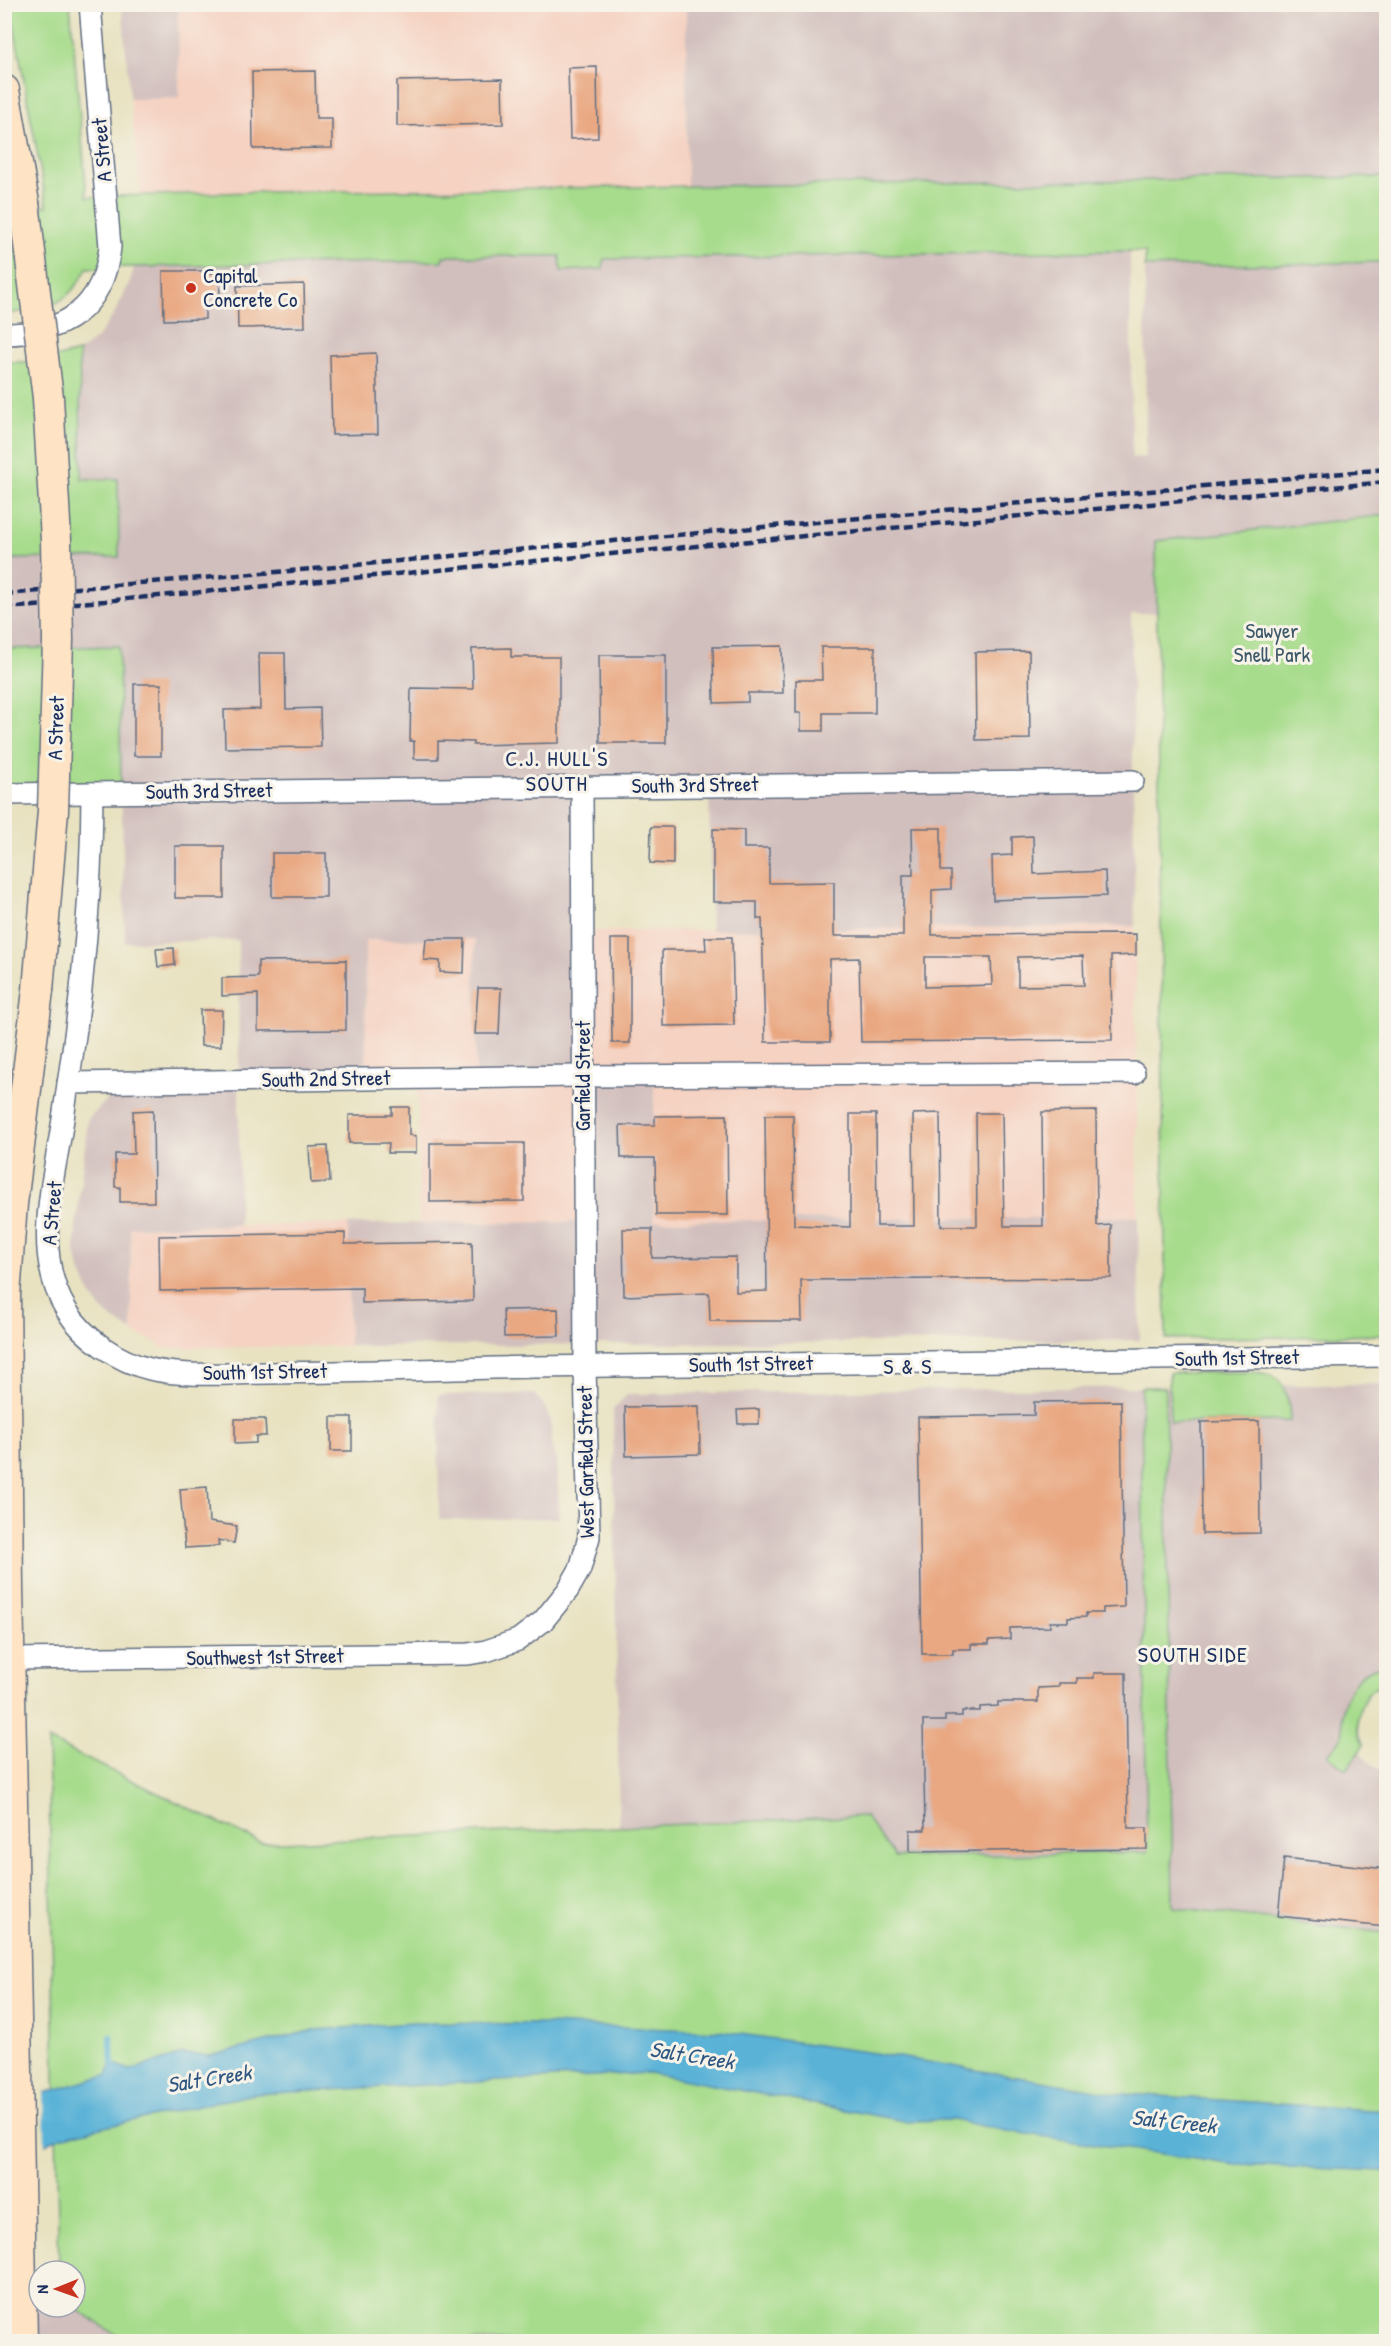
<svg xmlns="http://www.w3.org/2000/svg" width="1391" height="2346" font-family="'Patrick Hand',sans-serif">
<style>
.built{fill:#f5d2c2}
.industrial{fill:#d1bfbd}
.green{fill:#a7dc8c;stroke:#618675;stroke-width:1.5}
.water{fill:#5ab2d7;stroke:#3a709a;stroke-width:1.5}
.pier{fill:#e8e2c1}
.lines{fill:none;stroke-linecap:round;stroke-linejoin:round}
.stream{stroke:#5ab2d7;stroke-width:6}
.building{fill:#e9a882;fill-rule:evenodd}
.minor-casing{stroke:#636e81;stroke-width:24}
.secondary-casing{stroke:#636e81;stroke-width:33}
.minor{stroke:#fff;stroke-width:21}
.secondary{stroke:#fee4c5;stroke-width:30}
.rail{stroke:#1b2f5e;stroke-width:4.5;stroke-dasharray:9 4.5;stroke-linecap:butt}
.secondary-bridge-casing{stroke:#636e81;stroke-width:33;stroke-linecap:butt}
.secondary-bridge{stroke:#fee4c5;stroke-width:30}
.poi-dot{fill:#c8321e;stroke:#f7f3e8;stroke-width:2}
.labels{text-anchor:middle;stroke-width:6;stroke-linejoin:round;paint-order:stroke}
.street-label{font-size:21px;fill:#1b2f5e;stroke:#f7f3e8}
.poi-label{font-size:21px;fill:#1b2f5e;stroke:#f7f3e8;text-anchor:start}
.park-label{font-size:21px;fill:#3e5a6a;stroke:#f7f3e8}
.neighbourhood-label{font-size:22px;letter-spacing:1.5px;fill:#1b2f5e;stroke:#f7f3e8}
.water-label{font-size:22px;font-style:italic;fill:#2e5682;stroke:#f7f3e8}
</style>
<rect width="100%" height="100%" fill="#f7f3e8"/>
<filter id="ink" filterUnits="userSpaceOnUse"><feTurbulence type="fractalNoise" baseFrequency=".0167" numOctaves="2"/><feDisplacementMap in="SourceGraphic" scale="12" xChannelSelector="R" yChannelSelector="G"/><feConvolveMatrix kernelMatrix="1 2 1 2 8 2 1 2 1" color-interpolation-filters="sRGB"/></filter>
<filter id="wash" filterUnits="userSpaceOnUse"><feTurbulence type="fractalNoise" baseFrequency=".008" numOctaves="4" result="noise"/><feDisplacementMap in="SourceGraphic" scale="24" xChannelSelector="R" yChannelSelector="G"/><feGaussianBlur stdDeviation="1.35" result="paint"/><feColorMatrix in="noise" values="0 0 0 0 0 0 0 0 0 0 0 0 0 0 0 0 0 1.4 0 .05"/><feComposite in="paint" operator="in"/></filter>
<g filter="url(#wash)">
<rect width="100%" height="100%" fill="#e8e2c1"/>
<!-- built -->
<g class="built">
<path d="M178,5H686L687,186L255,192L141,196L130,99L179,98Z"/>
<path d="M1135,926L1138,1217L654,1221V1076L584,1222L419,1223L418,1078L366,1079L365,940L475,939L476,1077L582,931Z"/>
<path d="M348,1224L349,1346L160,1348L159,1344L132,1332L130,1227Z"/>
</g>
<!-- industrial -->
<g class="industrial">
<path d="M122,5H178L179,98L130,99Z"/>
<path d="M686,5H1386V177L687,186Z"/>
<path d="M1130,251L1132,458L1146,457L1145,267L1386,262V515L1156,542L1158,612L1131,614L1135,926L711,930L709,785L582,787L583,1075H654V1221L1138,1217L1140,1340L349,1346L348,1224L583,1222V1076L476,1077L475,939L365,940L366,1079L239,1080V1225L130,1227L132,1332L106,1314L92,1297L82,1276L75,1253L76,1226L88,1119L125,1082L239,1080L238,940L125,942L118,646L5,649L4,559L119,557L82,480L79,352L96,339L113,316L130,282L134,267L442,261V256H560L561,271L603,269L604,259Z"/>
<path d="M1386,1384V1675L1356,1703L1354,1743L1361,1754L1371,1765L1386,1772V1933L1173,1909L1165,1387Z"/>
<path d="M1141,1387L1148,1852L894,1857L865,1816L619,1826L613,1409L628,1394Z"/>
<path d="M534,1394L544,1405L551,1421L552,1448L557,1459L559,1518L439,1520L438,1395Z"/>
<path d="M4,2261L39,2284V2307H73L125,2341H5Z"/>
</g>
<!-- green -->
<g class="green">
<path d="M70,4L87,197L255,192L1386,177V262L1145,267V252L1130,251L604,259L603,269L561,271L560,256H443L442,261L87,268C67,308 45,309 5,314L4,207L47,206L10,5Z"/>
<path d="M79,352L82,479H118L119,557L5,559V362H38Z"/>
<path d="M1386,515V1335L1166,1339L1156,541Z"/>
<path d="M119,646L121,792L5,794L4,649Z"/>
<path d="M1254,1372C1286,1373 1289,1395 1290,1421L1170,1422L1169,1373Z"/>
<path d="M1141,1387H1165L1173,1908L1386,1933V2341H125L73,2307H75V2271H59L48,1740L261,1843L865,1816L895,1857L1147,1852Z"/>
<path d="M1386,1665V1682C1360,1692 1351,1721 1364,1745L1346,1770L1328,1755C1332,1749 1340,1742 1342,1736C1344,1731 1342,1723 1342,1717C1344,1690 1359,1669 1386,1665Z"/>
</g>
<!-- water -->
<path class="water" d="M412,2023L544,2024L719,2031L881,2054L1113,2093L1386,2111V2171L1236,2165L1007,2131L953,2120L904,2121L649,2073L253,2094L60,2137L5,2163V2104L107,2075L112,2063L130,2070L183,2054L209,2056L314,2030Z"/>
<!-- pier -->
<path class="pier" d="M44,2090L45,2148L4,2166V2101Z"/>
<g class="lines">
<!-- stream -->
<path class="stream" d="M110,2036L114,2072"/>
</g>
<g id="blocks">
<!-- building -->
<g class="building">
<path d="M597,67L598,138L570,139L568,68Z"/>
<path d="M315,71L316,118H332V148L253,149L252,72Z"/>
<path d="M502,79L503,124L397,126V81Z"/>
<path d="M163,271H204V273H219L220,295L205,296V319L164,320Z"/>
<path d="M304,284L305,327L238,328L237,286Z"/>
<path d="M376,353L378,434L332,435L330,355Z"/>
<path d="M782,646L783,693H748V702L714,703L713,647Z"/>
<path d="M821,647H875V713H823V731H801V713H796V680H822Z"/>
<path d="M511,648V657H559V743L473,745V742L438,741V759H414V741H410L411,688L473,689L472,649Z"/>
<path d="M1029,651L1030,739L976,740L975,652Z"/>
<path d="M259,653H285L286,709L320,708L321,747L225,748L224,710L260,709Z"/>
<path d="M599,655H666V743H600Z"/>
<rect x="134" y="684" width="27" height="72"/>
<path d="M651,827H673V864L650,863Z"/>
<path d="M912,828H941V871H951V889L932,890V935L1136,934V955L1111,956L1112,1040L861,1042L859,958L830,959V1042H765L762,919H757V902H713V829L744,830V848H769V883L834,882V936H903V875H913ZM1083,956L1084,985L1018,986V957ZM925,957H991L992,985L925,987Z"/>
<path d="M1033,836L1034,874L1105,871L1106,896L993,900L992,856L1012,855V837Z"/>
<rect x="175" y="846" width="49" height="52"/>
<rect x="272" y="853" width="54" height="44"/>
<path d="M705,937H732L734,1025L663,1026L662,950H706Z"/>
<path d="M426,939H465L464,973L440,972V961L424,960Z"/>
<path d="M611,939H630V1043H612Z"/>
<path d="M174,948L175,965L158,967L156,949Z"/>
<path d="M346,960V1030L258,1031V994L222,996V978L258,977V961Z"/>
<path d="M478,988H501L499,1034H475Z"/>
<path d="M200,1010H222L221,1046H201Z"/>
<path d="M392,1107H409V1135L416,1136V1153H388L389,1143H349V1115H392Z"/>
<path d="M153,1110L154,1202H120V1187H115V1154H134L133,1111Z"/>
<path d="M1096,1111L1097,1226L1111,1225V1278L801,1280L802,1321H710L709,1293L624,1296L623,1229H652V1258L736,1257V1292L767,1291L765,1115H793L794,1225L850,1227V1114H876L877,1226H914L913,1114L940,1113L941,1226H977L976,1113H1002L1004,1226H1043L1042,1112Z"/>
<path d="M727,1115L728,1215H656L655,1158H621L620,1125H655V1116Z"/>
<path d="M430,1143H524V1201L430,1202Z"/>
<path d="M328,1146L330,1182L311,1183L309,1147Z"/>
<path d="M345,1233V1244L472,1242L473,1301L362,1303V1288L160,1291L159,1236Z"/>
<path d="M558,1309L559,1336L504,1337L503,1310Z"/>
<path d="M1121,1401L1124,1607L1103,1608V1613H1086V1617L1068,1618V1622H1050V1627L1010,1628V1639L989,1640V1644H971V1649H953V1654H922L918,1417L1034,1415V1402Z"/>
<path d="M699,1406L700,1454L626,1456L625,1407Z"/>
<path d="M759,1409V1424H738L737,1410Z"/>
<rect x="331" y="1417" width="21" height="34"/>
<path d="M235,1419H265L266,1436H256V1443L235,1444Z"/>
<path d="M1259,1421L1260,1533L1202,1534L1201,1422Z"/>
<path d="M207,1487L209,1522L237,1526L234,1543L218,1540L219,1546L185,1548L180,1489Z"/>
<path d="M1094,1673H1126L1128,1828H1147V1849L910,1852V1830H925L923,1721H945V1716H962V1711H980V1707L998,1706V1702H1038V1688L1059,1687V1683H1077V1678H1094Z"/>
<path d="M1284,1858L1386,1869V1927L1278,1916Z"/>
</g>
</g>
</g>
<g filter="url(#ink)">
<use href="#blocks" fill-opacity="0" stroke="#636e81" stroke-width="1.5"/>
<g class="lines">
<!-- minor casing -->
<g class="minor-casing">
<g id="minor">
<path d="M4,334C64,334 103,309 110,247L90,4"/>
<path d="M92,793C92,859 88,924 81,989C76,1033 69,1076 63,1119C54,1181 31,1254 67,1311C84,1338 119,1362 150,1369C189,1378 232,1373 271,1373C359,1372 446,1369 534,1367C818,1362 1102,1359 1386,1356"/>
<path d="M4,794L1133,781"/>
<path d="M68,1083L583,1076L1134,1073"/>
<path d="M9,1659L468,1654L486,1651L518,1640L543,1621L568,1590L580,1569L589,1537L585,1366L582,787"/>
</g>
</g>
<!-- secondary casing -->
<g class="secondary-casing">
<g id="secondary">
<path d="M4,90L24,203"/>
<path d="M22,2342L8,1587L5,1295L12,1204L38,990"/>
</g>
</g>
<!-- minor -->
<use href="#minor" class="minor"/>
<!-- secondary -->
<use href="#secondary" class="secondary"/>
<!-- rail -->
<g class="rail">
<path d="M4,594L313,569L1386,469"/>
<path d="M4,608L105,601L1386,482"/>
</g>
<!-- secondary-bridge casing -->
<g class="secondary-bridge-casing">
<path id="secondary-bridge" d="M24,203L48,398L56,540L58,640L53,811L38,990"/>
</g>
<!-- secondary-bridge -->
<use href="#secondary-bridge" class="secondary-bridge"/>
</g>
</g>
<!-- markers -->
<circle class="poi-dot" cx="191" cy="288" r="6"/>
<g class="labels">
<!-- street labels -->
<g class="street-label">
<text transform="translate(102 150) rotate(-95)" y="7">A Street</text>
<text transform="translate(56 728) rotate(-88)" y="7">A Street</text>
<text transform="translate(695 785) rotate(-1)" y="7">South 3rd Street</text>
<text transform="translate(209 791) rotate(-1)" y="7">South 3rd Street</text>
<text transform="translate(583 1076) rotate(-90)" y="7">Garfield Street</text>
<text transform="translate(326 1079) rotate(-1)" y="7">South 2nd Street</text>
<text transform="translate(52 1213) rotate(-85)" y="7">A Street</text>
<text transform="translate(1237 1358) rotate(-1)" y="7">South 1st Street</text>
<text transform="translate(751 1364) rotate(-1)" y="7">South 1st Street</text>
<text transform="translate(265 1372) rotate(-1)" y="7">South 1st Street</text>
<text transform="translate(586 1462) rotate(-91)" y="7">West Garfield Street</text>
<text transform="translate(265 1657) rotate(-1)" y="7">Southwest 1st Street</text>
</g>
<!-- poi labels -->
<g class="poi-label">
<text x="203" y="283">Capital<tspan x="203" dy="24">Concrete Co</tspan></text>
</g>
<!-- park labels -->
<g class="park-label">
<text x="1272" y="638">Sawyer<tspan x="1272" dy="24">Snell Park</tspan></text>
</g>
<!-- neighbourhood labels -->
<g class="neighbourhood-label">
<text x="557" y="766">C.J. HULL'S<tspan x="557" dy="25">SOUTH</tspan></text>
<text x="908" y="1374">S &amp; S</text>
<text x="1193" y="1662">SOUTH SIDE</text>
</g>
<!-- water labels -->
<g class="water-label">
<text transform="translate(692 2055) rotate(9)" y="8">Salt Creek</text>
<text transform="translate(209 2078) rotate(-9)" y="8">Salt Creek</text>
<text transform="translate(1174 2121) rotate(6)" y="8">Salt Creek</text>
</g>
</g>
<!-- margin -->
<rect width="1391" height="2346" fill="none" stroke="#f7f3e8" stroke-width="24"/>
<!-- north arrow -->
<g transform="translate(57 2289) rotate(269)"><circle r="28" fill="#f7f3e8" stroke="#9fa5b1" stroke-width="1.5"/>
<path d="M0-4.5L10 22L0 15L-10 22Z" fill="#c8321e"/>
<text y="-9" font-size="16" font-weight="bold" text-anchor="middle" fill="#1b2f5e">N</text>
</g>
</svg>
